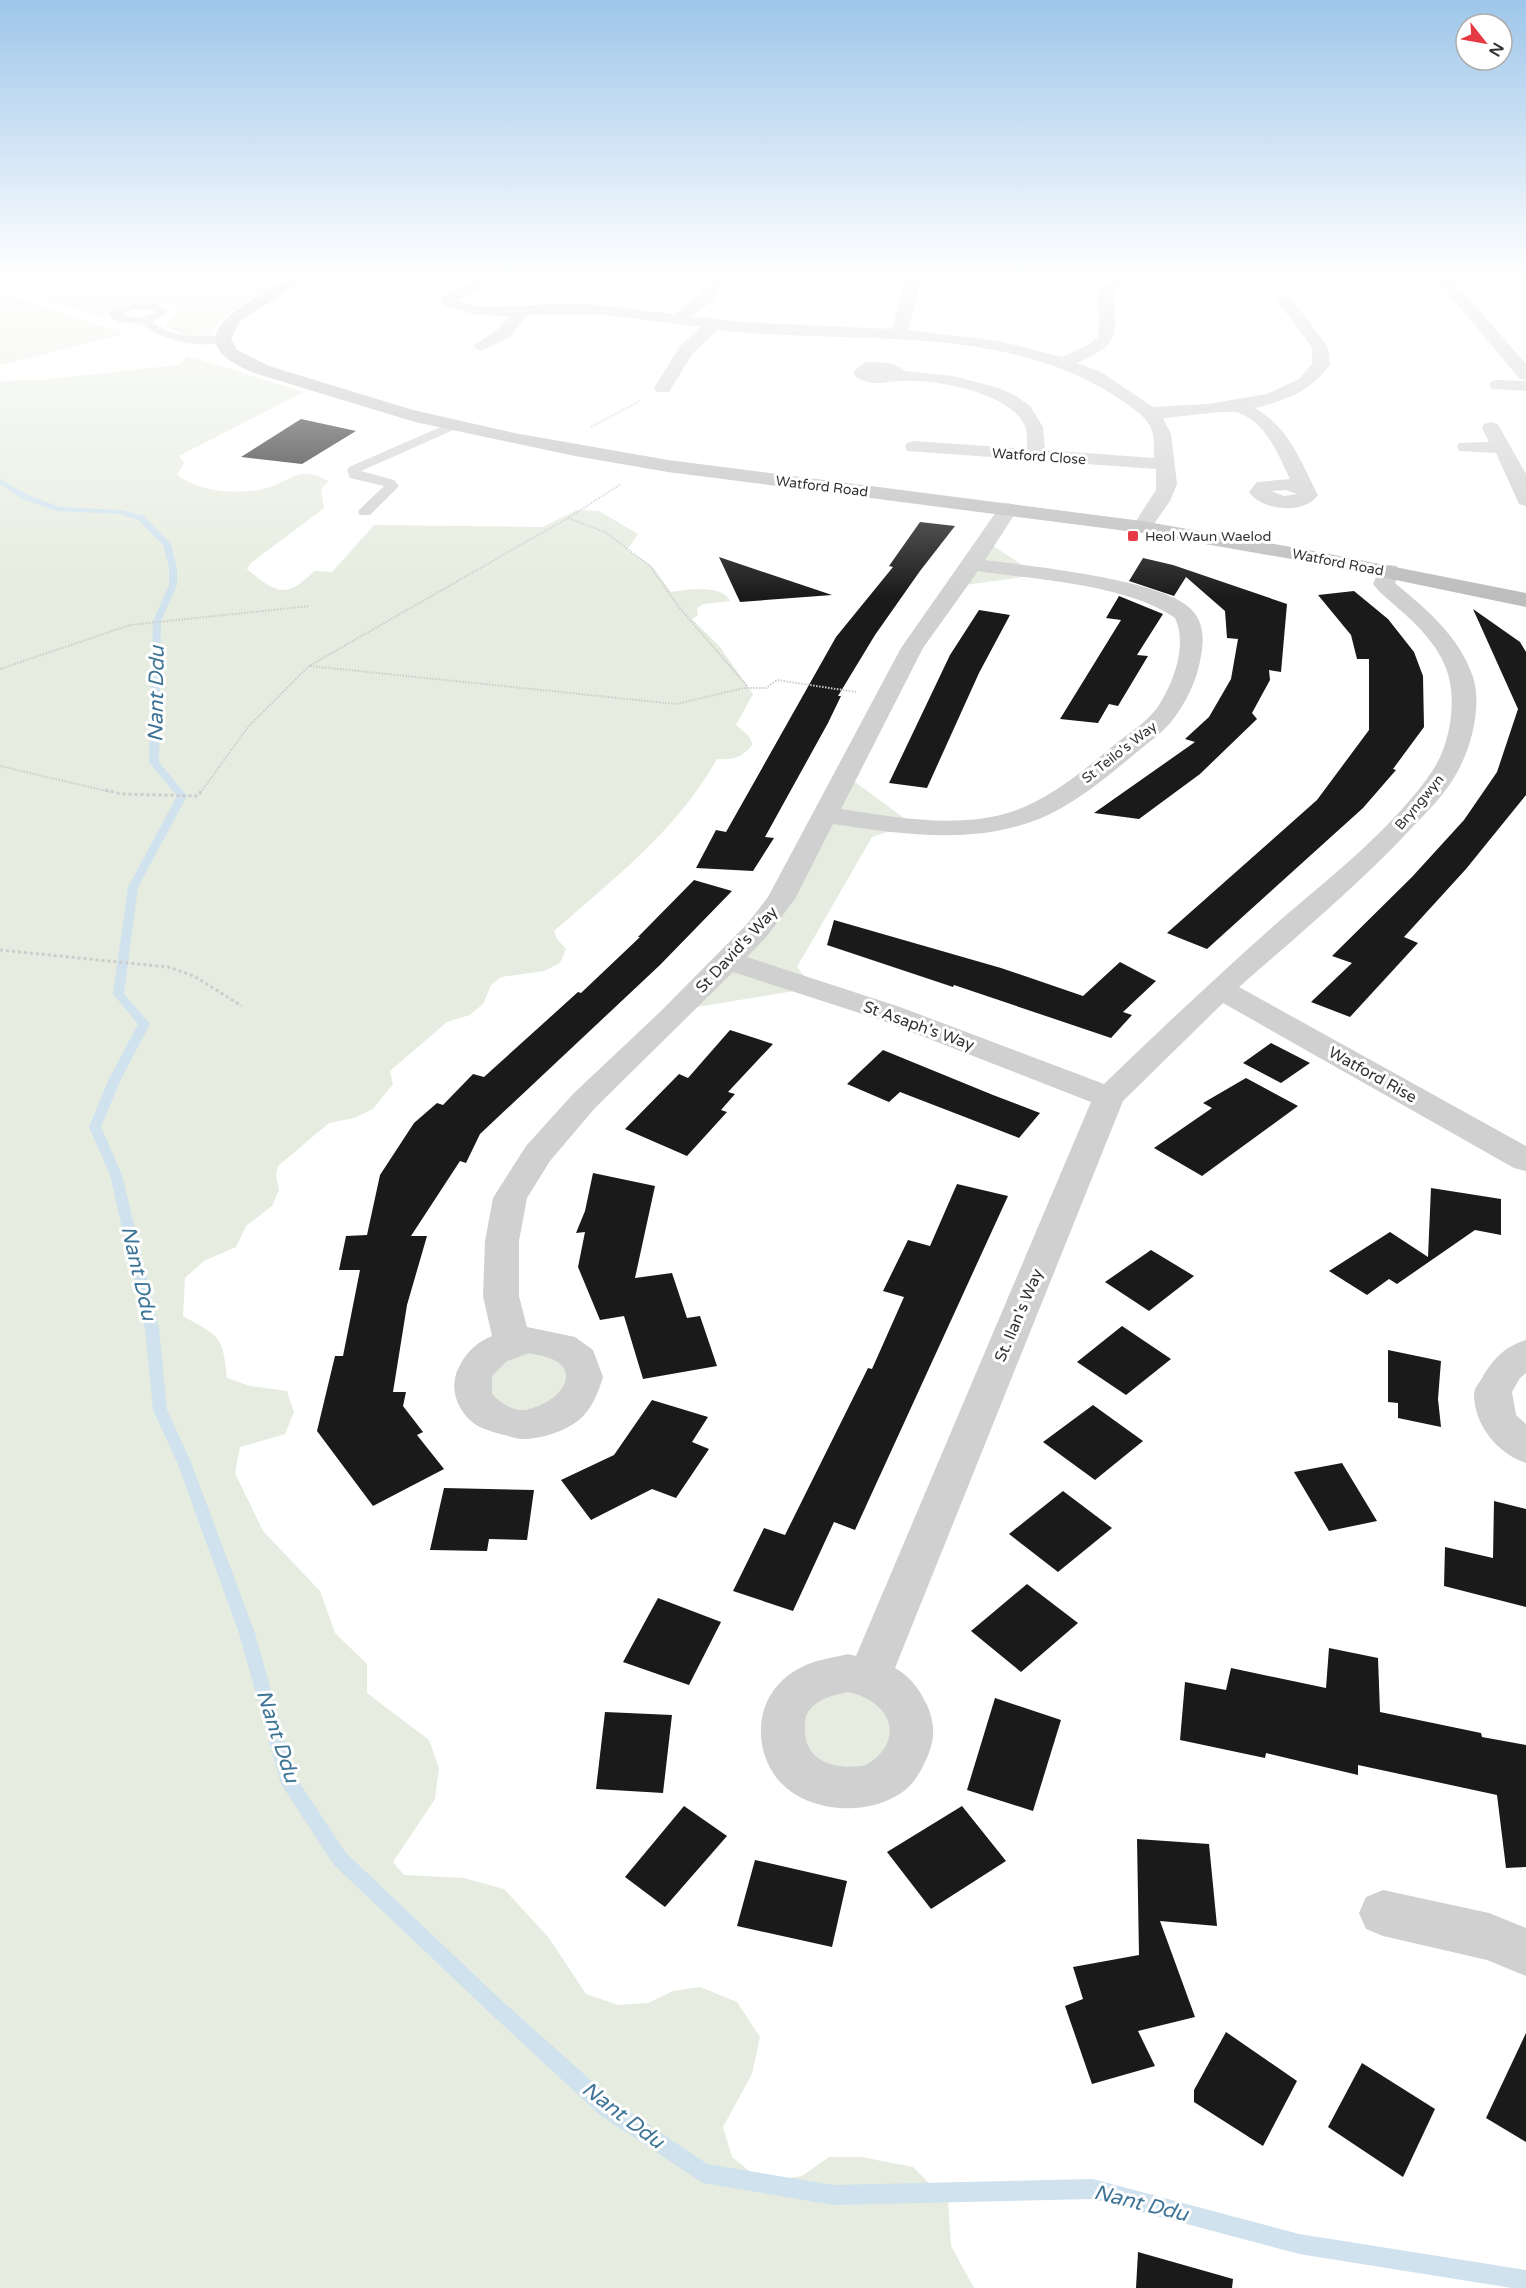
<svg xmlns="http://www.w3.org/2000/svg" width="1526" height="2288" font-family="'Varela Round',sans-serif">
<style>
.green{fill:#e6ecdf}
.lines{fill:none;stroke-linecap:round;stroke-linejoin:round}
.stream{fill:#cfe2ee;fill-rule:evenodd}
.building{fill:#1a1a1a}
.path-far1{stroke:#cdcdcd;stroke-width:2;stroke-dasharray:1.5 1.5;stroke-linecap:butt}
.path{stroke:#cdcdcd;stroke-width:3;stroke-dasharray:3 3;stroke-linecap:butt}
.lane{fill:#d0d0d0;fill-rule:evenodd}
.street{fill:#d0d0d0;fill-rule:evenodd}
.secondary{fill:#bdbdbd;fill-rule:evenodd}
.poi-dot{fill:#e63946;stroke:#fff;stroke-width:2}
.labels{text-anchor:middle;stroke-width:6;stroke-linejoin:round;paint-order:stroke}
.far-street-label{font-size:14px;fill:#333;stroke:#fff}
.far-poi-label{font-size:14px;fill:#333;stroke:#fff;text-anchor:start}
.street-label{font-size:16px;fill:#333;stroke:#fff}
.near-water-label{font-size:21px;font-style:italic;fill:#3f7597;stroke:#fff}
</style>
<rect width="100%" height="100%" fill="#fff"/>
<!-- green -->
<g class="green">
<path d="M0,277H272L274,281L269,289L232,311L220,320L211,333L187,336L164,326L179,311L175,306C151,299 124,302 102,313L101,317L0,285Z"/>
<path d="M0,292L125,334L0,365Z"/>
<path d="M188,356L304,392L179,456L184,463L177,475C199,492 237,495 263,489C290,483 297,463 329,481L321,489L324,508L251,563L247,569C276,593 286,600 314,571L332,572L374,525L543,527L577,510L599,511L638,534L627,550L652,566L671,592C686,590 723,584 730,601L704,604L697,608L698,615L692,619L719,646L753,694L736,725L748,735L753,744C742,758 734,760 717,759C678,829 614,879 554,931L557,939L566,949L560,963L544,971L501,977L491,985L483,1004L470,1015L447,1022L390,1071L393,1084L373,1109L354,1118L329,1123L278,1166L276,1175L279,1190L272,1206L246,1226L236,1247L204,1261L185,1278L183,1316C219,1337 223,1334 227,1378L250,1386L287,1391L294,1412L285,1434L240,1447L235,1473L263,1531L320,1591L335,1633L367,1664V1693L429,1740L439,1768L435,1799L393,1862L404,1875L464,1878L504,1889L549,1938L586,1994L618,2005L648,2003L673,1991L700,1987L737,2002L760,2037L752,2074L723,2127L732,2157L763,2182L802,2176L829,2157H861L913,2167L948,2202L951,2246L974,2288H0V381L42,380L178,365Z"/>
<path d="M987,542L1038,575L957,586Z"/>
<path d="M847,776L912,824L872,837L797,967L813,988L678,1010L757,930Z"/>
<path d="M529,1340L585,1378L519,1424L473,1374Z"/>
<path d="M869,1677L910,1748L826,1786L784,1710Z"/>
</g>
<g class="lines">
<!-- stream -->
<path class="stream" d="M0,479L28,495L60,507L121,510L144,516L171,544L177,568V585L161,621L159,762L187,796L138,887L124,994L150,1024L120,1081L101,1127L122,1175L159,1328L167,1410L191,1462L255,1633L295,1776L346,1853L502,2001L614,2101L707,2164L833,2185L1093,2179L1299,2234L1526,2270V2288H1512L1299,2254L1093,2199L833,2205L703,2183L600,2115L490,2013L334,1865L281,1784L239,1633L177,1462L153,1410L145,1328L110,1175L89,1127L108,1081L138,1024L113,994L128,887L177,796L149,762L153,621L169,585V568L163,545L138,520L120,514L56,511L22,499L0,484Z"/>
</g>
<!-- building -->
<g class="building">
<path d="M301,419L356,431L302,464L241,457Z"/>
<path d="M920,522L955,526L920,571L875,635L838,696H841L828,723L765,837L774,838L753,871L696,868L716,830L726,832L836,637L893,567L889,566Z"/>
<path d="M719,557L832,595L740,602Z"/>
<path d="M1143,558L1173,565L1287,604L1281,672L1269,670L1270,680L1252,713L1257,719L1200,774L1139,819L1094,813L1195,742L1185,739L1209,717L1231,679L1238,639L1227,638L1225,611L1186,577L1174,596L1129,581Z"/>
<path d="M1354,591L1388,619L1414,652L1423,676L1424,727L1393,769L1396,770L1363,808L1207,949L1167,933L1317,800L1369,730V659H1357L1351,635L1318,595Z"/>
<path d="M1119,596L1163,614L1137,655L1148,656L1118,706L1109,704L1098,723L1060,719L1121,620L1106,618Z"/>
<path d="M1473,609L1520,642L1526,652V795L1466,869L1404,937L1418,943L1350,1017L1311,1002L1352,963L1332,956L1412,877L1464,820L1497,772L1518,709Z"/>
<path d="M979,610L1010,615L979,673L927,788L889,783L950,655Z"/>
<path d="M694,880L732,891L660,965L480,1134L466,1163L460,1161L411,1236H427L407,1305L393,1392H406L403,1406L423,1432L417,1435L444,1469L373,1506L317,1431L335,1356H343L360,1270H339L346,1236L367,1235L380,1175L414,1123L437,1103L443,1105L473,1074L484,1077L578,992L581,993L640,937H638Z"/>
<path d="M834,920L1001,968L1083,996L1120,962L1156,981L1123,1012L1132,1015L1111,1038L954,985L953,987L827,945Z"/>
<path d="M730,1030L773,1044L728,1092L735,1094L721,1110L727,1112L687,1156L625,1129L679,1074L688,1078Z"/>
<path d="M1271,1043L1310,1063L1281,1083L1243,1063Z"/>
<path d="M883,1050L993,1095L1040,1113L1019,1138L900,1092L889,1102L847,1084Z"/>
<path d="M1246,1078L1298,1106L1202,1176L1154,1148L1212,1108L1203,1103Z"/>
<path d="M593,1173L655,1186L635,1278L672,1273L687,1318L700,1316L717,1366L643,1379L624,1316L600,1320L578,1267L585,1232L576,1233L585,1211Z"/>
<path d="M957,1184L1008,1196L855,1530L834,1522L793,1611L733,1591L764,1528L785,1535L868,1368L872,1369L904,1297L883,1291L908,1240L930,1246Z"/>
<path d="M1431,1188L1501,1199V1235L1475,1230L1397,1284L1389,1279L1367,1295L1329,1271L1390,1232L1428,1257Z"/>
<path d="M1151,1250L1194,1276L1149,1311L1105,1282Z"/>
<path d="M1122,1326L1171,1359L1126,1395L1077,1362Z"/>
<path d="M1388,1350L1441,1361L1438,1399L1441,1427L1398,1418V1403L1388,1402Z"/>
<path d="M652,1400L708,1417L692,1442L709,1449L676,1498L652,1489L591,1520L561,1480L614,1455Z"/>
<path d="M1093,1405L1143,1441L1095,1480L1043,1442Z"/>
<path d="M1342,1463L1377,1521L1329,1531L1294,1472Z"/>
<path d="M444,1488L534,1490L527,1540L489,1539L487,1551L430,1550Z"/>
<path d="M1063,1491L1112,1528L1058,1572L1009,1534Z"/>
<path d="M1494,1501L1526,1509V1607L1444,1586L1445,1547L1493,1558Z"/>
<path d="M1027,1584L1078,1623L1021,1672L971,1631Z"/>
<path d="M658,1598L721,1622L689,1685L623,1662Z"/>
<path d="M1329,1648L1378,1658L1380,1712L1481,1733L1482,1737L1526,1745V1867L1506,1868L1497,1795L1358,1765V1775L1266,1753L1265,1758L1180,1740L1185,1682L1226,1690L1231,1668L1326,1688Z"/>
<path d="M995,1698L1061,1720L1033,1811L967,1790Z"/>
<path d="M605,1712L672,1715L663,1793L596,1789Z"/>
<path d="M684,1806L727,1836L665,1907L625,1877Z"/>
<path d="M962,1806L1006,1861L931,1909L887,1852Z"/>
<path d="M1137,1839L1209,1844L1217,1926L1160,1921L1195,2017L1138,2031L1155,2066L1092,2084L1065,2006L1083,1999L1073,1967L1139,1955Z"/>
<path d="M755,1860L847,1881L832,1947L737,1926Z"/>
<path d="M1226,2032L1297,2081L1263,2146L1194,2102V2090Z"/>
<path d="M1526,2033V2142L1486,2118Z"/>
<path d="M1362,2063L1435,2109L1403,2177L1328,2127Z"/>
<path d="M1138,2252L1233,2279L1232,2288H1136Z"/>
</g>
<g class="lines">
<!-- path-far1 -->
<g class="path-far1">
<path d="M1149,288L1220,297L1258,298"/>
<path d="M591,427L640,401"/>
<path d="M568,518L605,532L650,566L678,606L748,687"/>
<path d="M310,666L676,704L744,688H766L777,680L856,692"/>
<path d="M0,669L130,625L310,606"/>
<path d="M0,766L111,792"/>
<path d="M201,792L248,727L309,666L568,518L621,484"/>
</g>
<!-- path -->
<g class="path">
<path d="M105,790L121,794L198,796L202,790"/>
<path d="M0,950L168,967L194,976L242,1006"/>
</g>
<!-- lane -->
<g class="lane">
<path d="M138,303H153L167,309V313L152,322C161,328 171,333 182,335C194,337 221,333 229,339C216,350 175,342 160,335C153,332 146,325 139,324C127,322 118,325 108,315L114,308ZM138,309L156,312L138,318L120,314Z"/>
<path d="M454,421L460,425L458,428L361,471L394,480L399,486L370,515H360L358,512L360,509L384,486L350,478L347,470L349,467Z"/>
</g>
<!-- street -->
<g class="street">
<path d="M481,277H501L458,300L476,306L493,307L579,303L675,314L700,295L713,277H729L712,301L692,316L741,322L892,329L906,277H922L908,330L999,341L1062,357L1088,345L1098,337L1099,321L1097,291L1099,288L1122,277L1130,282L1113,293C1117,337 1120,344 1077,363L1101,372L1153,407L1208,404L1267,394L1299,379L1312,364V347L1277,301L1285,296L1291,298L1328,347L1330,365C1310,392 1286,400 1255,408C1291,430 1299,459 1318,495C1304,515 1262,511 1249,492L1257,482L1290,479C1278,454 1266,421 1236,412C1230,410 1175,417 1163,418L1171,434L1177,484L1170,501L1149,531H1135L1132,527L1156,490V469L907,451L905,447L907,443L914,441L1027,449C1027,440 1028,430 1023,422C1005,392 935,379 902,381C884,381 876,387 857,378L853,372L864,363L870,362L891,363L906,371L953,376L999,388L1016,396L1030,406L1043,427L1045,450L1154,458C1154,447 1155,436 1150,426C1142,412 1125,403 1112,394C997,322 846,345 718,330L693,353L669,392H657L654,388L680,346L701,327L599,314L527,315L509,338L481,351L473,346L497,330L510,316L476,315L443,305L440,299L442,296ZM1286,490L1297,494L1284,496L1271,491Z"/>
<path d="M1434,277H1450L1526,364V380L1520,379Z"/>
<path d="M1498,380L1526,381V391L1492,389L1489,385L1492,381Z"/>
<path d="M1491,422L1498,424L1500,428L1526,474V506L1519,504L1496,453L1459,451L1457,447L1459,443L1489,442L1482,428L1484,424Z"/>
<path d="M1008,503L1015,505L1018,509L985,560C1030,566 1162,579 1191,609C1204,622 1204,640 1201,656C1197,681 1186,703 1171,722C1161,734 1149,742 1137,752C1102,781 1064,814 1018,826C958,843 894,833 833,824L795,899L767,936L747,957L900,1007L1104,1084C1161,1029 1218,975 1277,923C1330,877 1393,829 1433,770C1449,746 1456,706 1449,678C1443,651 1420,627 1399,609C1391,601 1380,594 1373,584L1381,566L1389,565L1397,566L1400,571L1395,583C1426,609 1460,637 1473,677C1482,705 1472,744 1459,769C1447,793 1425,814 1407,833C1355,888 1296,937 1239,987L1526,1146V1171L1514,1168L1223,1003L1123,1101L895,1668C910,1676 919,1689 927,1705C936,1725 935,1742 925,1762C920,1773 914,1783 904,1791C867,1819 799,1813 773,1773C750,1736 760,1688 800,1668C814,1660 832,1658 848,1654L856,1656L1091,1102L878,1019L733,972L595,1108L550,1161L527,1198L519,1241V1296L527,1327L575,1337L593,1350L603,1377C598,1393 592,1409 579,1420C564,1432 541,1439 522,1439C517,1439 510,1436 504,1435C497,1433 489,1431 482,1428C459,1417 447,1389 459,1367C466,1352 477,1342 492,1336L483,1296L485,1241L493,1198L498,1190L526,1146L573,1094L661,1011L747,924L768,897L901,648L1001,505ZM978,571C1036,580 1126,584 1175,618C1188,645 1173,685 1157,708C1146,722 1133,731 1119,741C1085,769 1048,802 1004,814C953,828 893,817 841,809L923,648ZM529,1353C540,1356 556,1357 563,1367C577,1389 538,1411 520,1410C509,1409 500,1402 492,1394V1376L507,1361ZM848,1692C891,1701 907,1740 866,1765C837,1771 803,1762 805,1727C805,1721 805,1715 810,1709C820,1698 834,1695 848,1692Z"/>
<path d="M1526,1340V1373L1520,1378L1512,1392L1516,1415L1526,1424V1463C1498,1454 1474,1425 1474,1394C1474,1389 1479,1383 1482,1378C1493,1359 1504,1347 1526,1340Z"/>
<path d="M1383,1890L1489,1913L1526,1928V1976L1487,1960L1383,1936L1366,1929L1359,1913L1366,1897Z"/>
</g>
<!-- secondary -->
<path class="secondary" d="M292,277H311L240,321L231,339L237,350L269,366L413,410L514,433L668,460L1142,521L1314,551L1526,593V607L1314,563L1142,533L668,472L575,456L415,422L257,374C164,338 250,302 292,277Z"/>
</g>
<!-- sky -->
<linearGradient id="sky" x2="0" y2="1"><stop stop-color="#9ec6ea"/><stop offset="0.46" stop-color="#fff"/><stop offset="1" stop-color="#fff" stop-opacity="0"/></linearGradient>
<rect width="1526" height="597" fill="url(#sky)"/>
<!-- markers -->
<rect class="poi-dot" x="1127" y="530" width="12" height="12" rx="3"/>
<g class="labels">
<!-- far-street labels -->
<g class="far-street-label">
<text transform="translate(1039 456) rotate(4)" y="5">Watford Close</text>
<text transform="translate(822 486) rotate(7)" y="5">Watford Road</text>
<text transform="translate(1338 562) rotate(11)" y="5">Watford Road</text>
<text transform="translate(1119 752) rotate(-38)" y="5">St Teilo's Way</text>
<text transform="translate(1419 802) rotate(-50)" y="5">Bryngwyn</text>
</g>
<!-- far-poi labels -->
<g class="far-poi-label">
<text x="1145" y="541">Heol Waun Waelod</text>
</g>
<!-- street labels -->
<g class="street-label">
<text transform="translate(736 949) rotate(-47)" y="6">St David's Way</text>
<text transform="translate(919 1025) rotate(20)" y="6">St Asaph's Way</text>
<text transform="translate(1373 1074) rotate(29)" y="6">Watford Rise</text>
<text transform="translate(1018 1315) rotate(-67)" y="6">St. Ilan's Way</text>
</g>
<!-- near-water labels -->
<g class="near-water-label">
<text transform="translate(156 694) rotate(-89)" y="7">Nant Ddu</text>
<text transform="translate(139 1273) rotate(77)" y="7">Nant Ddu</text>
<text transform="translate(278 1736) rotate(72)" y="7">Nant Ddu</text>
<text transform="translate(623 2115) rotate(37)" y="7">Nant Ddu</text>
<text transform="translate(1141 2203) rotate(14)" y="7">Nant Ddu</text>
</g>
</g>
<!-- north arrow -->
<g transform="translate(1484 42) rotate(121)"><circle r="28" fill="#ffffff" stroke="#adadad" stroke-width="1.5"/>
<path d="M0-4.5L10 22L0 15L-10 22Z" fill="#e63946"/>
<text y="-9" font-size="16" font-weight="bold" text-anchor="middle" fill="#333333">N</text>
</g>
</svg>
